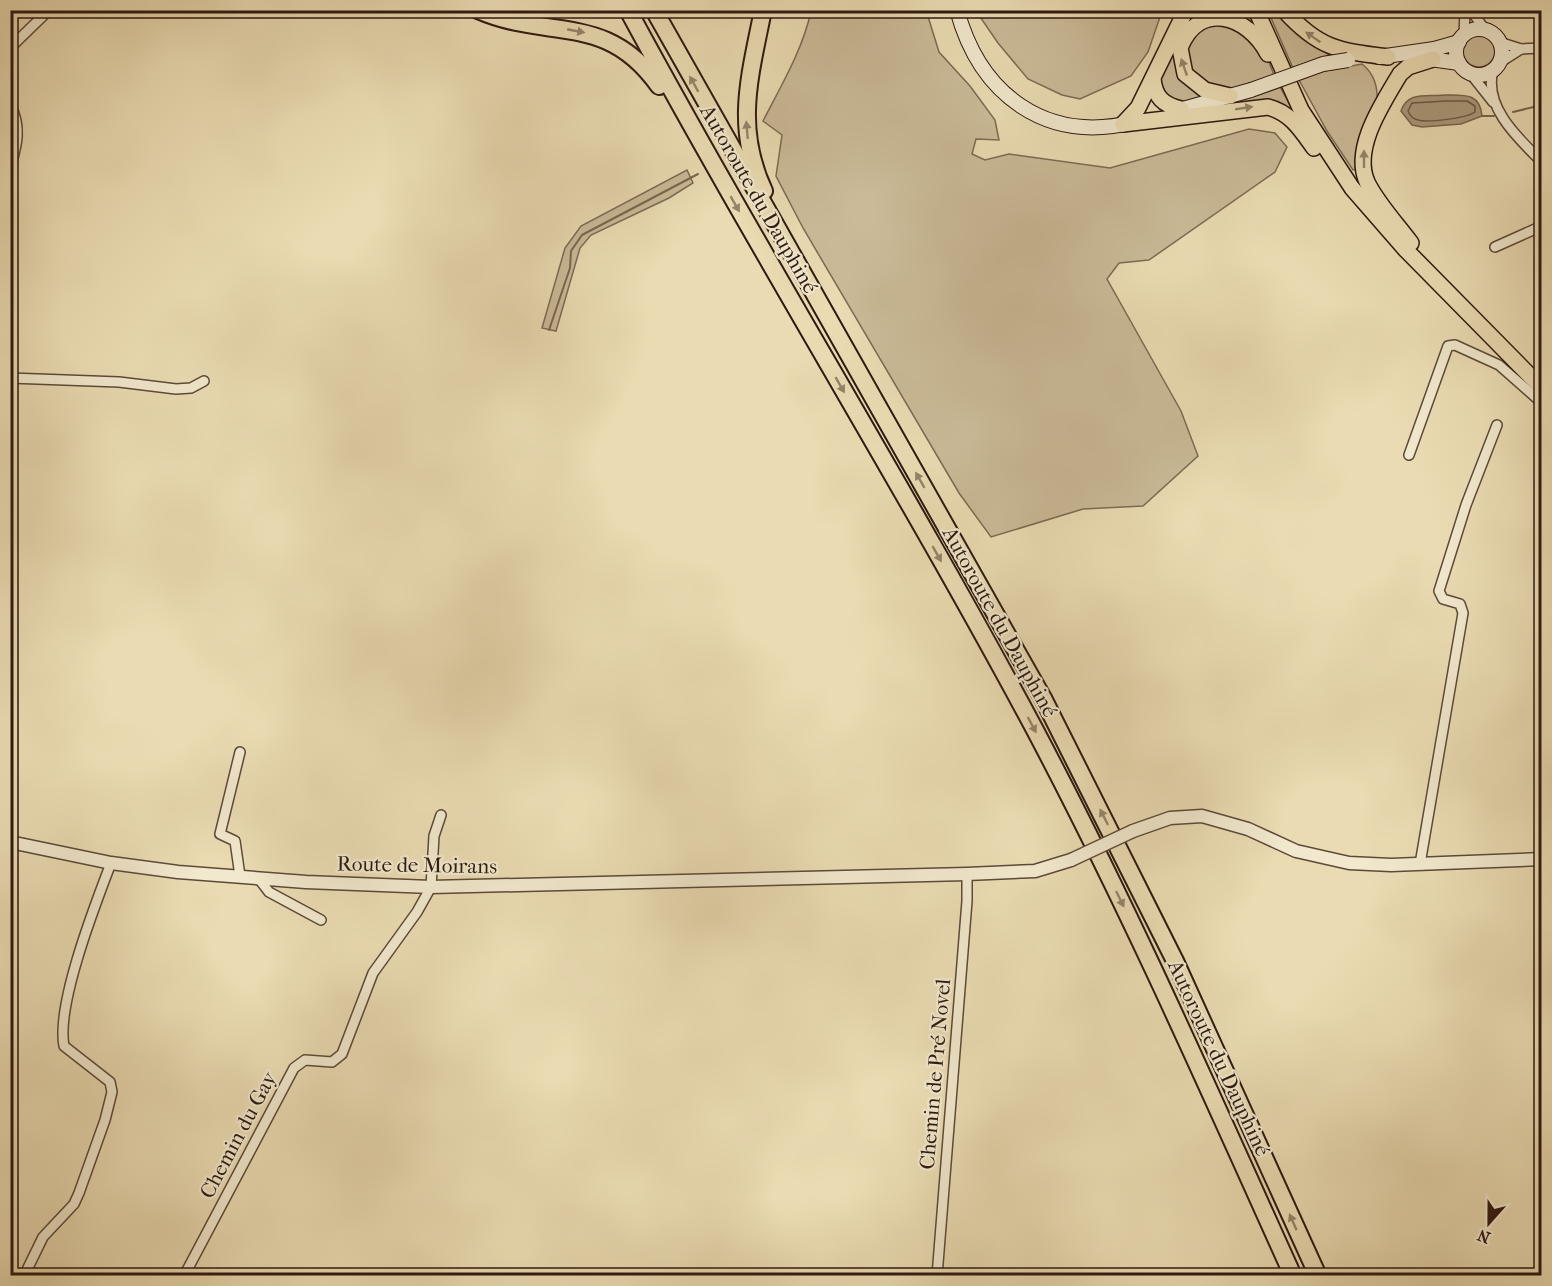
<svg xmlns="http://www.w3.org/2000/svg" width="1552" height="1286" font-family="'IM FELL French Canon',serif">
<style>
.green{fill:#caba97;stroke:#7c6a54;stroke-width:1.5}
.water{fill:#aa997b;stroke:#786651;stroke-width:1.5}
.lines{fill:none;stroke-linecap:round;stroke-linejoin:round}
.shore{stroke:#6c5946;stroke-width:1.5}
.stream{stroke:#786651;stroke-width:2}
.minor-casing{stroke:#5c4a39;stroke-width:12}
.tertiary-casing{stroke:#5c4a39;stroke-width:15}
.secondary-casing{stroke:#2d1911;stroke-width:16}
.primary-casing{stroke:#2d1911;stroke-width:18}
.motorway-casing{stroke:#2d1911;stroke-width:20}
.minor{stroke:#f1e8cd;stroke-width:9}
.tertiary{stroke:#f1e8cd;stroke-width:12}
.secondary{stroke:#f1e8cd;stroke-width:14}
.primary{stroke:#eadbb2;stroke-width:15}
.motorway{stroke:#eadbb2;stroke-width:16}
.tertiary-bridge-casing{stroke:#5c4a39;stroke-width:15;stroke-linecap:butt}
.secondary-bridge-casing{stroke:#2d1911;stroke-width:16;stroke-linecap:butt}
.tertiary-bridge{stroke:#f1e8cd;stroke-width:12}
.secondary-bridge{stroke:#f1e8cd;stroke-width:14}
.oneway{fill:#95846a}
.labels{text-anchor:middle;stroke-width:4.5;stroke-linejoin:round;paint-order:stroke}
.street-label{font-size:21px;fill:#2d1911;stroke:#f1e8cd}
</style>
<rect width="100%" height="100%" fill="#eadbb2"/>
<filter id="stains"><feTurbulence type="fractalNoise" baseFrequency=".00333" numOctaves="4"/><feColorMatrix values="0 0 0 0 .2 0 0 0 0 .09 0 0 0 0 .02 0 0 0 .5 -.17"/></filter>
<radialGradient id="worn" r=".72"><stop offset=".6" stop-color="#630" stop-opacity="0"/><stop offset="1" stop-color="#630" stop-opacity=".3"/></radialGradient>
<!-- green -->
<g class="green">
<path d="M926,10L939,52L970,86L995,120L999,140L976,139L972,154L985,160L1009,154L1110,168L1249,129L1275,133L1287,147L1275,172L1149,260L1119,263L1107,279L1181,411L1198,456L1143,506L1083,509L991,537L959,493L803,228L776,176L782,135L763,121C781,86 803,49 811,11Z"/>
<path d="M976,11H1162L1148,52L1131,76L1080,99L1062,95L1028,79L998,43Z"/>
<path d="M1268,11H1279L1329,55L1293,68Z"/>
<path d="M1214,21L1243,29L1267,57L1274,75C1260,80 1244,88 1229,90C1204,92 1172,63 1191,38C1196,31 1207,26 1214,21Z"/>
<circle cx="1479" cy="51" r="16"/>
<path d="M1176,43L1207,98L1184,103L1170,102L1158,85Z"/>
<path d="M1362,64C1394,89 1367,138 1358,169L1353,170L1327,131L1299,80L1319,72Z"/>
<path d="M1280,87L1298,119L1288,112L1199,111Z"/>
<path d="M687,170L693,183L669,198L591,235L580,248L556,331L542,328L565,248L581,226Z"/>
</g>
<!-- water -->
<path class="water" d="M1445,95C1465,95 1480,93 1482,116L1461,124L1422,127L1412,125L1401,111C1408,91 1426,97 1445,95Z"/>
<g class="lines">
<!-- shore -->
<path class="shore" d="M1446,101H1467L1475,106V112C1467,118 1427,123 1418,120C1413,119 1410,116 1408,111L1412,103Z"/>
<!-- stream -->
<g class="stream">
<path d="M1513,112L1542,105"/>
<path d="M1482,116H1494"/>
<path d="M549,330L570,268L571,251L582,235L698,174"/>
</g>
<!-- minor casing -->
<g class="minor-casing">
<g id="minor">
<path d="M1471,10L1485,30"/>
<path d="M1464,35L1465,10"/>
<path d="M1499,42L1521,49L1542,48"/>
<path d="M10,48L49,10"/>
<path d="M1499,63L1521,49"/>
<path d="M1493,70C1483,107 1519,139 1542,162"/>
<path d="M1470,73L1493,102"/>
<path d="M10,104C22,127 17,145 10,169"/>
<path d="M1495,247L1542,226"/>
<path d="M10,378L119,382L176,389L191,388L204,381"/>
<path d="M1409,455L1448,346L1455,345L1499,365L1542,403"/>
<path d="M240,752L220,834L235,841L240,876"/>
<path d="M1420,864L1463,613L1460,604L1443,599L1439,591L1466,505L1497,425"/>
<path d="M259,879L269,892L321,920"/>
<path d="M24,1276L43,1237L74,1204L79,1193L105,1120L112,1092L110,1082L64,1046C56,1005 95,905 111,863"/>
<path d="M184,1276L294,1068L305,1060L332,1062L342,1054L373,973L417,912L431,887L434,836L441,815"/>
<path d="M937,1276L967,901V874"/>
</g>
</g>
<!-- tertiary casing -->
<g class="tertiary-casing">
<g id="tertiary">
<path d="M1133,831L1170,818L1202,816L1248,829L1296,851L1349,863L1391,865L1542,859"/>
<path d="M10,842L111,863L178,872L306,882L431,887L967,874L1035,871L1071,860"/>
</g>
</g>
<!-- secondary casing -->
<g class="secondary-casing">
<g id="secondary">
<path d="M957,10C980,95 1046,144 1134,122"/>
<circle cx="1479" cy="52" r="23"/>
<path d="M1379,57L1434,49L1459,42"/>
<path d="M1423,58L1459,63"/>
<path d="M1172,112L1251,90"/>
</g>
</g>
<!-- primary casing -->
<g class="primary-casing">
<g id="primary">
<path d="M1256,10L1301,110L1352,188L1406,250L1542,388"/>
<path d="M1284,10C1319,49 1339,51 1388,57"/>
<path d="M1153,79C1155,97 1163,105 1181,109"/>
<path d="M1230,96L1205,90L1185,74L1180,48C1199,0 1248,15 1268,54"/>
<path d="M1123,124L1268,107C1291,113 1301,130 1314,148"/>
<path d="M1123,124L1138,108L1186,10"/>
<path d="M1411,243C1397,224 1377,203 1367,182C1352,148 1383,103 1400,74L1408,67L1433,59"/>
</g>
</g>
<!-- motorway casing -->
<g class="motorway-casing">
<g id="motorway">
<path d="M478,10C549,41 606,11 659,86"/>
<path d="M628,10C759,253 905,487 1035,730C1129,908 1210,1092 1293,1276"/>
<path d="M654,10L1044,700L1175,961L1318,1276"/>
<path d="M763,10C750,76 734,127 764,191"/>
</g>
</g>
<!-- minor -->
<use href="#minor" class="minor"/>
<!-- tertiary -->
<use href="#tertiary" class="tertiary"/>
<!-- secondary -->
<use href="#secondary" class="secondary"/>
<!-- primary -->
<use href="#primary" class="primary"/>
<!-- motorway -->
<use href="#motorway" class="motorway"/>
<!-- tertiary-bridge casing -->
<g class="tertiary-bridge-casing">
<path id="tertiary-bridge" d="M1071,860L1133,831"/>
</g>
<!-- secondary-bridge casing -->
<g class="secondary-bridge-casing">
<path id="secondary-bridge" d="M1251,90L1323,64L1348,60"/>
</g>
<!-- tertiary-bridge -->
<use href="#tertiary-bridge" class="tertiary-bridge"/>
<!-- secondary-bridge -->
<use href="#secondary-bridge" class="secondary-bridge"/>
</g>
<!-- one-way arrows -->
<defs><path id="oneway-solid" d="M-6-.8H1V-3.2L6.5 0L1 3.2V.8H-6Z" transform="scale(1.5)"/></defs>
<g class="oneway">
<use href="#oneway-solid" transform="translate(576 31) rotate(11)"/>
<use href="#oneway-solid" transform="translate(1313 37) rotate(-145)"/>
<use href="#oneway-solid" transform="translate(1184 67) rotate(-109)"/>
<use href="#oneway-solid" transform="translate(694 84) rotate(-119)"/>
<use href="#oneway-solid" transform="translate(1244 108) rotate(-9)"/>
<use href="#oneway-solid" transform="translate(747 130) rotate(-95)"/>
<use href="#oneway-solid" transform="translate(1364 159) rotate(-90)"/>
<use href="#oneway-solid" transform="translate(735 204) rotate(60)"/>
<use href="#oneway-solid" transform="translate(840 385) rotate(60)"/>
<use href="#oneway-solid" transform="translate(920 480) rotate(-120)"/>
<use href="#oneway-solid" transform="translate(937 554) rotate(60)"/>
<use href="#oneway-solid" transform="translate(1032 725) rotate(62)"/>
<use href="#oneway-solid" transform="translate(1104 817) rotate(-117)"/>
<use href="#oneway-solid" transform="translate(1120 899) rotate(64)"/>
<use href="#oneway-solid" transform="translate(1293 1222) rotate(-114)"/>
</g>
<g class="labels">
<!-- street labels -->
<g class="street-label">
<text transform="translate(759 199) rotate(60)" y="7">Autoroute du Dauphiné</text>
<text transform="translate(1000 622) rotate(61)" y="7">Autoroute du Dauphiné</text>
<text transform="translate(417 865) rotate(1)" y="7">Route de Moirans</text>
<text transform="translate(1219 1058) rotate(65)" y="7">Autoroute du Dauphiné</text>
<text transform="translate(935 1074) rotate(-85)" y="7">Chemin de Pré Novel</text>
<text transform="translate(238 1135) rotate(-62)" y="7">Chemin du Gay</text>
</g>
</g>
<!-- margin -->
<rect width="1552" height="1286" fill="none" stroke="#eadbb2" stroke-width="36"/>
<rect x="12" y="12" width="1528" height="1262" fill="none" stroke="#2d1911" stroke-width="3"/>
<rect x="18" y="18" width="1516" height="1250" fill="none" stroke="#2d1911" stroke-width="1.5"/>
<!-- north arrow -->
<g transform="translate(1489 1223) rotate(201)" stroke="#f1e8cd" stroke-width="4.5" paint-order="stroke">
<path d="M0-4.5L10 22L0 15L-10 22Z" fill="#2d1911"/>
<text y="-9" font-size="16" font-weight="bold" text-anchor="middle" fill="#2d1911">N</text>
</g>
<rect width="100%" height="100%" filter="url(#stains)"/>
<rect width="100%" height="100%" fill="url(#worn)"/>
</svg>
